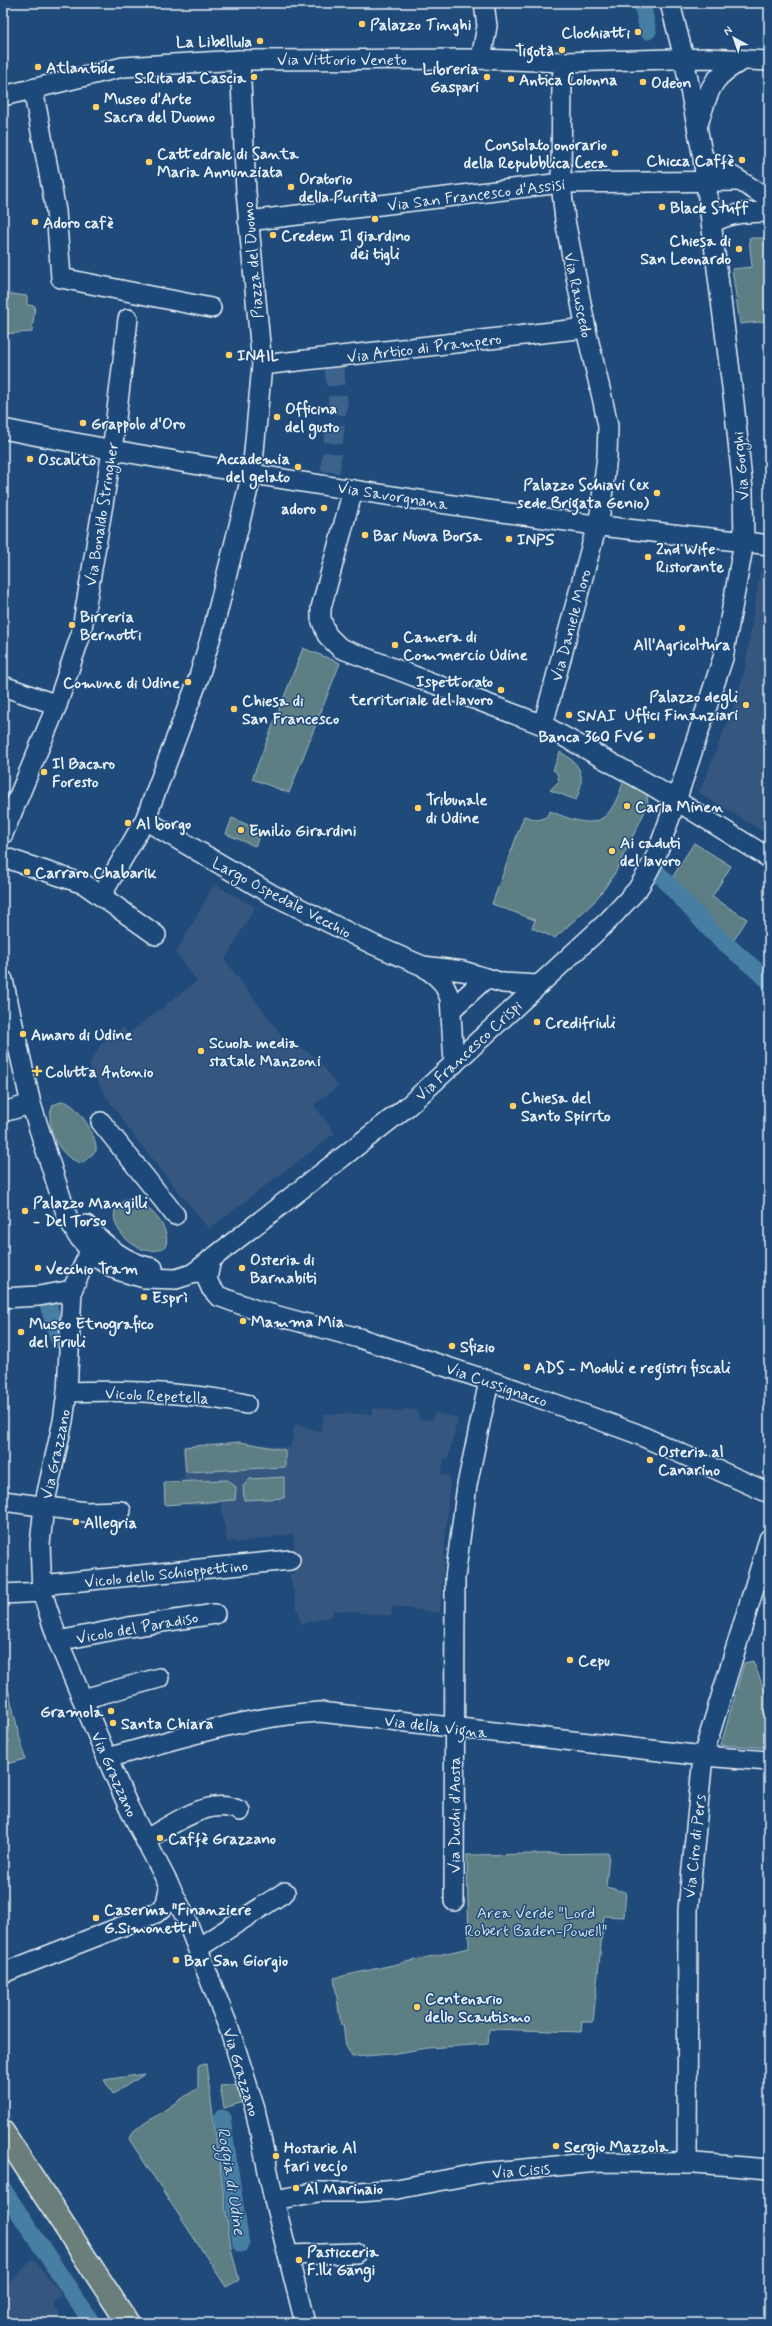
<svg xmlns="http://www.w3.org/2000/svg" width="772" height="2326" font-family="Mynerve,sans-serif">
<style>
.built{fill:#36577f}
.green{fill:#5d7e83;stroke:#a2b8be}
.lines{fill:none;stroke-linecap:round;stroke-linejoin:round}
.canal{stroke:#477ea3;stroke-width:17}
.minor-tunnel{stroke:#3d638d;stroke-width:19;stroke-dasharray:19 10;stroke-linecap:butt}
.minor-casing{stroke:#e8f1f8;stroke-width:22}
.major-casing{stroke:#e8f1f8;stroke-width:25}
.minor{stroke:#1f4a7a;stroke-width:19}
.major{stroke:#6b7f7c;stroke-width:22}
.poi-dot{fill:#ffd166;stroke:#1f4a7a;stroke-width:1.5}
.labels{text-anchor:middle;stroke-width:3;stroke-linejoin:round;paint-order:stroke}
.poi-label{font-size:16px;font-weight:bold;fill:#e8f1f8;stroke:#1f4a7a;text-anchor:start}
.street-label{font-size:16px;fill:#e8f1f8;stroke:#1f4a7a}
.park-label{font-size:16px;fill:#d3e0e6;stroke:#1f4a7a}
.water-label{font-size:17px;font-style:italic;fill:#d0e0eb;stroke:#1f4a7a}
</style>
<rect width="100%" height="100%" fill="#1f4a7a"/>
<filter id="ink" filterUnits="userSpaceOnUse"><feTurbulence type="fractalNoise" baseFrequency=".025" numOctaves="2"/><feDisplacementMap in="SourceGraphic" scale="8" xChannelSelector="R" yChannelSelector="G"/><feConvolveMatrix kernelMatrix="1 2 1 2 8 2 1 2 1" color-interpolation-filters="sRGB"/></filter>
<g filter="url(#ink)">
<!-- built -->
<g class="built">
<path d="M760,571L769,572V835L699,793L736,700L745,669Z"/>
<path d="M214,884L255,907L225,960L282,1036L316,1057L338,1086L314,1105L335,1133L209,1229L135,1138L104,1093L89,1065L101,1044L123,1027L128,1034L197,981L176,953Z"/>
<path d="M375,1407L401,1412L404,1409L416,1410L419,1413L418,1419L432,1420L435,1413L458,1418L448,1459H444L441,1475L450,1476L440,1613L392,1606L391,1616L333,1610L332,1616L301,1624L289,1573H294L295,1556L293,1534L235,1543L234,1541L227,1542L221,1503L186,1505L182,1446L240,1441L290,1448L295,1424L321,1432L324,1414H372V1410Z"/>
<path d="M33,2258L62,2295L53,2304L65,2323H3V2290Z"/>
</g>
<!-- green -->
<g class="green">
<path d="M749,238H769V321L740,324L732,269L752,267Z"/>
<path d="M3,293L27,296V305L35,306L32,332L3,334Z"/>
<path d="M303,648L340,663L289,793L252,779Z"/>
<path d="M560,752C582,764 586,777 576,800L550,790L559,781L557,773L553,770Z"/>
<path d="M625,777L647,795L648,805L615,873L604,889L593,903L555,938L532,928L535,920L492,904L524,816L538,820L546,817L550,811C597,831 609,826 625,777Z"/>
<path d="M232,818L262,831L255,846L226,834Z"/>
<path d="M694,843L731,866L712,897L747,919L734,940L698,910L670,881Z"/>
<path d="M63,1101C78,1104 98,1137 96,1151L82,1163C59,1159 43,1125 53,1105Z"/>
<path d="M128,1199C147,1203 171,1225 166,1246C140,1267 90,1213 128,1199Z"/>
<path d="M240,1442L285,1450V1467L186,1472L184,1447Z"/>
<path d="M284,1477V1498L244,1500L243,1486L250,1479Z"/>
<path d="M228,1480L236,1487L235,1500L165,1505L164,1482Z"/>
<path d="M753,1661L769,1702V1748L721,1745L744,1663Z"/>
<path d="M3,1668L25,1759L3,1765Z"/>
<path d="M609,1853L606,1887L626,1892L624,1917L604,1916L593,2022H582L581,2032L489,2029L488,2044L428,2048L390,2054L352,2057L346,2046L343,2025H341L334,1978L469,1948L467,1855Z"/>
<path d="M206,2064L231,2248L239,2280L226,2287L129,2139L136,2129L198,2088V2066Z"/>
<path d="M145,2074L113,2094L104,2080Z"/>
<path d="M240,2084L244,2102L224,2108L220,2086Z"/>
</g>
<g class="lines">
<!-- canal -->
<g class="canal">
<path d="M642,3L648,31"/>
<path d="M659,874L712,932L769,981"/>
<path d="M48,1304L59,1340"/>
<path d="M222,2118L241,2244"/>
<path d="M3,2189L92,2323"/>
</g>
<!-- minor-tunnel -->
<g class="minor-tunnel">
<path d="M3,445H6"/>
<path d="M330,472L338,401L334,366"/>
</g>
<!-- minor casing -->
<g class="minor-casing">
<g id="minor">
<path d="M481,59L487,26L484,3"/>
<path d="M33,89L56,211L61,278L211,308"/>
<path d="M3,96L123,67L240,60L481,59L564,62L708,58L769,61"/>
<path d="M698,124C709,91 710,76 744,60"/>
<path d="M703,158L769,199"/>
<path d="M248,221L561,183L740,181"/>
<path d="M712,223C731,213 747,212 769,212"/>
<path d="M262,365L586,328"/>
<path d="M3,429C199,468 397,498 595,525C653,533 711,537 769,545"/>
<path d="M353,490L321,608V619L327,635L340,648L543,725L651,785L769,858"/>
<path d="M3,686L57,705"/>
<path d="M543,725L600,514L607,456L608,426L602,397L587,334L565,220L561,183L562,80L564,62"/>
<path d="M145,820L271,894L374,945L423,966L436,976L443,983L450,998L454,1064"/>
<path d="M3,834L57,705L81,634L112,451L128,319"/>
<path d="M3,857L84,884L156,935"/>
<path d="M101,896L145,820L198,680L214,626L252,473L262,365L246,192L240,60"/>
<path d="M423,966L463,971L503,983L538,985"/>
<path d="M3,980L31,1104L67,1216L77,1235L96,1257L117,1270L130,1274L145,1278L176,1279L192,1274L200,1268L408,1106L608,921L637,890L645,877L656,856L676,801L723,658L744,542L743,490L734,403L703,158L684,58L670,3"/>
<path d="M452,1009L486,978"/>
<path d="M3,1112L31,1104"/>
<path d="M101,1122L175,1215"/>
<path d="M86,1225C105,1246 125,1263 153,1268"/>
<path d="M91,1231L90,1251L72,1290L67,1392L63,1421L44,1506L40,1544L42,1592L58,1641L107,1758L129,1808L184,1914L230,2031L255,2109L274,2200L305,2323"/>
<path d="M211,1259L207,1279L211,1288L218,1296L256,1310L359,1338L517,1390L635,1433L769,1493"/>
<path d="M3,1298L39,1296L72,1290"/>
<path d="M67,1392C127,1390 187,1392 246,1404"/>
<path d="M3,1501L86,1512L121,1511"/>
<path d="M41,1585L290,1560"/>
<path d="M3,1594L42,1592"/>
<path d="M58,1641L129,1627L215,1614"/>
<path d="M83,1699L159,1678"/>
<path d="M107,1758C178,1739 247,1716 320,1712L703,1756L769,1761"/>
<path d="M145,1840C172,1825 210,1795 240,1811"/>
<path d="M454,1901L455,1578L467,1485L489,1381"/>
<path d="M198,1948L285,1892"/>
<path d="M3,1973L156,1913L166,1904L169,1888"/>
<path d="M687,2163L688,1910L703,1756L769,1539"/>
<path d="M274,2200L318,2192H360L397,2189L481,2173L598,2162L695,2163L769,2169"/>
<path d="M288,2255L356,2253"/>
</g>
</g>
<!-- major casing -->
<g class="major-casing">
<path id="major" d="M3,2132L128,2323"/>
</g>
<!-- minor -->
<use href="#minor" class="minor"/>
<!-- major -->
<use href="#major" class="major"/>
</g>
</g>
<!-- markers -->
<g class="poi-dot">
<circle cx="362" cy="24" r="4"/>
<circle cx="638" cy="32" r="4"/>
<circle cx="260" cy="41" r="4"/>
<circle cx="562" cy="50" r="4"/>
<circle cx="38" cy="67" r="4"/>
<circle cx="254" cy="77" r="4"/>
<circle cx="487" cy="77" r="4"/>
<circle cx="511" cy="79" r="4"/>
<circle cx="643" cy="82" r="4"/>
<circle cx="96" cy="107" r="4"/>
<circle cx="615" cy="153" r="4"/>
<circle cx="742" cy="160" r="4"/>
<circle cx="149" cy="162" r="4"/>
<circle cx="291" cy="187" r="4"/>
<circle cx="662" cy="207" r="4"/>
<circle cx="375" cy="219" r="4"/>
<circle cx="35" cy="222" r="4"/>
<circle cx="273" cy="235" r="4"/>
<circle cx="739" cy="249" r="4"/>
<circle cx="229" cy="355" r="4"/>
<circle cx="277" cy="417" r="4"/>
<circle cx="83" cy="423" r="4"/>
<circle cx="30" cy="459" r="4"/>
<circle cx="298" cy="467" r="4"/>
<circle cx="657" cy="493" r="4"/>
<circle cx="324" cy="508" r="4"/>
<circle cx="365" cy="535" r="4"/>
<circle cx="509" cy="539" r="4"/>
<circle cx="648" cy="557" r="4"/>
<circle cx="72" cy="625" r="4"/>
<circle cx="682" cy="628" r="4"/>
<circle cx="395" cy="645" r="4"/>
<circle cx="188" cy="682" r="4"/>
<circle cx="501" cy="690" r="4"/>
<circle cx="746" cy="705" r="4"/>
<circle cx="234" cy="709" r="4"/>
<circle cx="569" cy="715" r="4"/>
<circle cx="652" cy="736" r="4"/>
<circle cx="44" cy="772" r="4"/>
<circle cx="627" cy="806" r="4"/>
<circle cx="418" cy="808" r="4"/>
<circle cx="128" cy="823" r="4"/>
<circle cx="241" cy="830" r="4"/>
<circle cx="612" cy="851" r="4"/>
<circle cx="27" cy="872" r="4"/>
<circle cx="537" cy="1022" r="4"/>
<circle cx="23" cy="1034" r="4"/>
<circle cx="201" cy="1051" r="4"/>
<path d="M35 1065h4v4h4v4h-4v4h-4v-4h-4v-4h4z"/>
<circle cx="513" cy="1106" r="4"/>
<circle cx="25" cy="1211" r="4"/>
<circle cx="38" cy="1268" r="4"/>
<circle cx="242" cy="1268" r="4"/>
<circle cx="144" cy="1297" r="4"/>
<circle cx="243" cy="1321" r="4"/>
<circle cx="21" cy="1332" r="4"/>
<circle cx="452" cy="1346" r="4"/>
<circle cx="527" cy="1367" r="4"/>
<circle cx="650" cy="1460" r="4"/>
<circle cx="76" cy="1522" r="4"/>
<circle cx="570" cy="1660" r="4"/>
<circle cx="111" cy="1711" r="4"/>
<circle cx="113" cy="1723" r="4"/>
<circle cx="160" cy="1838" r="4"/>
<circle cx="96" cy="1918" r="4"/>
<circle cx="176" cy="1960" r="4"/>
<circle cx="417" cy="2007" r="4"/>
<circle cx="556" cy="2146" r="4"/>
<circle cx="276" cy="2156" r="4"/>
<circle cx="296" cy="2188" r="4"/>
<circle cx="299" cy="2260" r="4"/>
</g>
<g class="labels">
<!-- poi labels -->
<g class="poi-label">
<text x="370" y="30">Palazzo Tinghi</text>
<text x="630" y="38" text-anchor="end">Clochiatti</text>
<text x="252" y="47" text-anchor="end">La Libellula</text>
<text x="554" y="56" text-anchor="end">Tigotà</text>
<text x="46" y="73">Atlantide</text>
<text x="479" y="74" text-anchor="end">Libreria<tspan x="479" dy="18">Gaspari</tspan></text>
<text x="246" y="83" text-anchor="end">S.Rita da Cascia</text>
<text x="519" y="85">Antica Colonna</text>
<text x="651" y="88">Odeon</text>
<text x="104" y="104">Museo d'Arte<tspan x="104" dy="18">Sacra del Duomo</tspan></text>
<text x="607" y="150" text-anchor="end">Consolato onorario<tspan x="607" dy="18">della Repubblica Ceca</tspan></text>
<text x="157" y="159">Cattedrale di Santa<tspan x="157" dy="18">Maria Annunziata</tspan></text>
<text x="734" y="166" text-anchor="end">Chicca Caffè</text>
<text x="299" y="184">Oratorio<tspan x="299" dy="18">della Purità</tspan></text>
<text x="670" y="213">Black Stuff</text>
<text x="43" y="228">Adoro cafè</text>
<text x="281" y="241">Credem</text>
<text x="375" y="241" text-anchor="middle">Il giardino<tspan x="375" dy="18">dei tigli</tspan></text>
<text x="731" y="246" text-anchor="end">Chiesa di<tspan x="731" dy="18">San Leonardo</tspan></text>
<text x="237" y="361">INAIL</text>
<text x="285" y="414">Officina<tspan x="285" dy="18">del gusto</tspan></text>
<text x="91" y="429">Grappolo d'Oro</text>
<text x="290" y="464" text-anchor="end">Accademia<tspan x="290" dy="18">del gelato</tspan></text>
<text x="38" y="465">Oscalito</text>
<text x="649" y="490" text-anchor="end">Palazzo Schiavi (ex<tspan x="649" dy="18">sede Brigata Genio)</tspan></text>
<text x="316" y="514" text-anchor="end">adoro</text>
<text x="373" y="541">Bar Nuova Borsa</text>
<text x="517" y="545">INPS</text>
<text x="656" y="554">2nd Wife<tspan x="656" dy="18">Ristorante</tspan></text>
<text x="80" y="622">Birreria<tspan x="80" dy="18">Bernotti</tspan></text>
<text x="403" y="642">Camera di<tspan x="403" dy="18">Commercio Udine</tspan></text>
<text x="682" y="650" text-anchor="middle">All'Agricoltura</text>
<text x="493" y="687" text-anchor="end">Ispettorato<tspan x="493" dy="18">territoriale del lavoro</tspan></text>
<text x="180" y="688" text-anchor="end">Comune di Udine</text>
<text x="738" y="702" text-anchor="end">Palazzo degli<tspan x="738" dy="18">Uffici Finanziari</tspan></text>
<text x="242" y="706">Chiesa di<tspan x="242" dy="18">San Francesco</tspan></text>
<text x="577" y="721">SNAI</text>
<text x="644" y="742" text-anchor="end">Banca 360 FVG</text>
<text x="52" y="769">Il Bacaro<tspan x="52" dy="18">Foresto</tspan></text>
<text x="426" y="805">Tribunale<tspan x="426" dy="18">di Udine</tspan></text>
<text x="635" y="812">Carla Minen</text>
<text x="136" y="829">Al borgo</text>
<text x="249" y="836">Emilio Girardini</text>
<text x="620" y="848">Ai caduti<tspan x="620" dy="18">del lavoro</tspan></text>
<text x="35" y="878">Carraro Chabarik</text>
<text x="545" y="1028">Credifriuli</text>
<text x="31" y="1040">Amaro di Udine</text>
<text x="209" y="1048">Scuola media<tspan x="209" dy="18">statale Manzoni</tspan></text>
<text x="45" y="1077">Colutta Antonio</text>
<text x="521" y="1103">Chiesa del<tspan x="521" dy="18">Santo Spirito</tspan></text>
<text x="33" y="1208">Palazzo Mangilli<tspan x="33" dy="18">- Del Torso</tspan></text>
<text x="250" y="1265">Osteria di<tspan x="250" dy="18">Barnabiti</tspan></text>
<text x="46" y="1274">Vecchio Tram</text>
<text x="152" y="1303">Esprì</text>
<text x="251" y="1327">Mamma Mia</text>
<text x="29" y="1329">Museo Etnografico<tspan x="29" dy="18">del Friuli</tspan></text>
<text x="460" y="1352">Sfizio</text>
<text x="535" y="1373">ADS - Moduli e registri fiscali</text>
<text x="658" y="1457">Osteria al<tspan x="658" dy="18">Canarino</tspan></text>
<text x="84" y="1528">Allegria</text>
<text x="578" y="1666">Cepu</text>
<text x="103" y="1717" text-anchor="end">Gramola</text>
<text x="121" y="1729">Santa Chiara</text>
<text x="168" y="1844">Caffè Grazzano</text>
<text x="104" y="1915">Caserma "Finanziere<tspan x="104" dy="18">G.Simonetti"</tspan></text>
<text x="184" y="1966">Bar San Giorgio</text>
<text x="425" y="2004">Centenario<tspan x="425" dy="18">dello Scautismo</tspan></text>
<text x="564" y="2152">Sergio Mazzola</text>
<text x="284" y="2153">Hostarie Al<tspan x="284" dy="18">fari vecjo</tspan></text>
<text x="304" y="2194">Al Marinaio</text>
<text x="307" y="2257">Pasticceria<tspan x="307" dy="18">F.lli Gangi</tspan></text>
</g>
<!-- street labels -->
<g class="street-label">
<text x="342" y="65">Via Vittorio Veneto</text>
<text transform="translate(476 194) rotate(-7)" y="6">Via San Francesco d'Assisi</text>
<text transform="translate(252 260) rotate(-95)" y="6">Piazza del Duomo</text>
<text transform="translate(579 295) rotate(78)" y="6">Via Rauscedo</text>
<text transform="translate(424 347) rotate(-7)" y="6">Via Artico di Prampero</text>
<text transform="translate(740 466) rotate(-95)" y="6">Via Gorghi</text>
<text transform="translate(393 495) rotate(9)" y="6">Via Savorgnana</text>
<text transform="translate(101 514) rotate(-81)" y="6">Via Bonaldo Stringher</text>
<text transform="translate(570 625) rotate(-75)" y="6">Via Daniele Moro</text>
<text transform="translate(282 897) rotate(28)" y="6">Largo Ospedale Vecchio</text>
<text transform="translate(468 1050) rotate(-43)" y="6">Via Francesco Crispi</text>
<text transform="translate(497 1384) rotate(19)" y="6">Via Cussignacco</text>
<text transform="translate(157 1395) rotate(3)" y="6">Vicolo Repetella</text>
<text transform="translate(55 1454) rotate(-78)" y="6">Via Grazzano</text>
<text transform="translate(166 1573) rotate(-6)" y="6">Vicolo dello Schioppettino</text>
<text transform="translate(137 1627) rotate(-10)" y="6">Vicolo del Paradiso</text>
<text transform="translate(436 1726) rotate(7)" y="6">Via della Vigna</text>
<text transform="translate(115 1774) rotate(66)" y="6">Via Grazzano</text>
<text transform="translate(454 1815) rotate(-90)" y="6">Via Duchi d'Aosta</text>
<text transform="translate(694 1846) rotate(-84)" y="6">Via Ciro di Pers</text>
<text transform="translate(242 2072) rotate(73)" y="6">Via Grazzano</text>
<text transform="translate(521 2170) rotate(-5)" y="6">Via Cisis</text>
</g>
<!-- park labels -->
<g class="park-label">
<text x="536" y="1918">Area Verde "Lord<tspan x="536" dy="18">Robert Baden-Powell"</tspan></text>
</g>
<!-- water labels -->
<g class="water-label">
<text transform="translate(232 2181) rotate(81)" y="6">Roggia di Udine</text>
</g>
</g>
<!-- margin -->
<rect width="772" height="2326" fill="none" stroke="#1f4a7a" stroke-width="16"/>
<rect x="8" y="8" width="756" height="2310" fill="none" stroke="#e8f1f8" stroke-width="1.5" filter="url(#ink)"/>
<!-- north arrow -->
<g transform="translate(734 38) rotate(320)" stroke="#1f4a7a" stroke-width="3" paint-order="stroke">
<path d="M0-3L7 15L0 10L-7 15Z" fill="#e8f1f8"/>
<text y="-6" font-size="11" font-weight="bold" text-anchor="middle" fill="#e8f1f8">N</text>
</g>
</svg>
